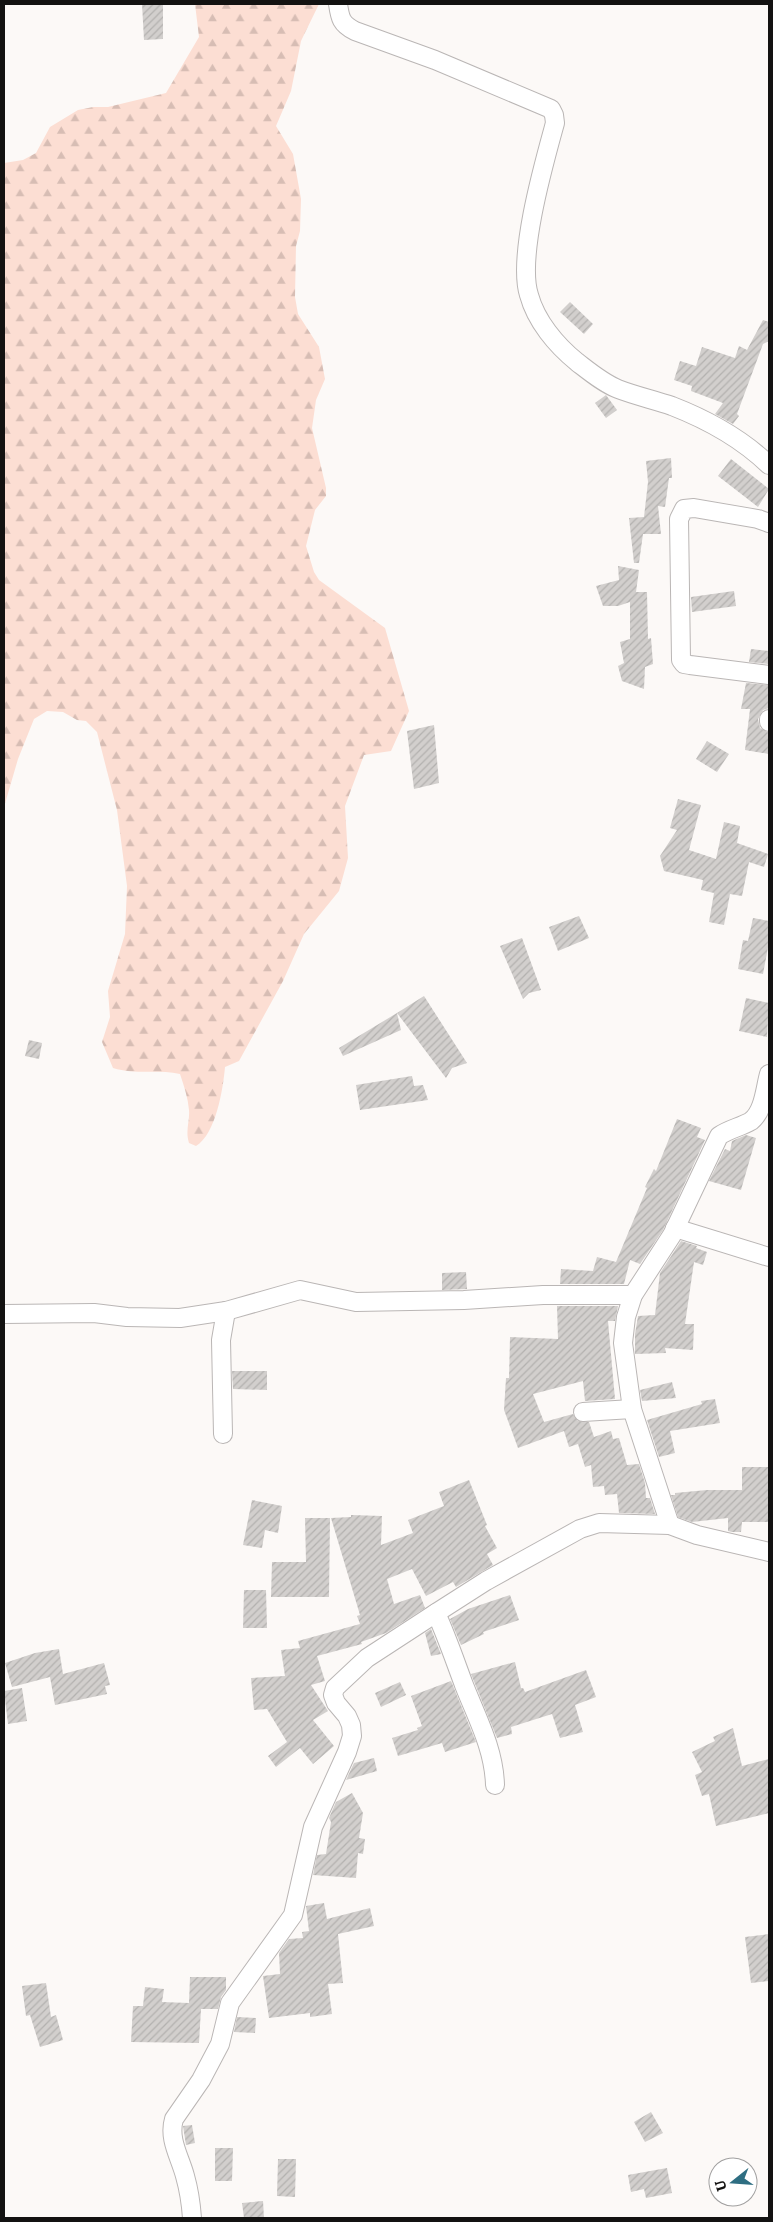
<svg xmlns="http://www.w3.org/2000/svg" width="773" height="2222" font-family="Literata,serif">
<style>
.forest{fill:url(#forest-firs)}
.building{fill:url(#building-hatch)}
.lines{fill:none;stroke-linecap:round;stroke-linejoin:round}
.street-casing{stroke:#bab6b5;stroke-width:20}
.street{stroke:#fff;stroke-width:18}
</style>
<defs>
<pattern id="forest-firs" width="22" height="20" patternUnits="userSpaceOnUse" patternTransform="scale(1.25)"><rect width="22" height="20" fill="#fcded3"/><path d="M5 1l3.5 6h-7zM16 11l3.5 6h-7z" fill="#d7bdb4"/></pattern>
<pattern id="building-hatch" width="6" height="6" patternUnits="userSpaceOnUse" patternTransform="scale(1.25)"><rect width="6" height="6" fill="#d2cfcd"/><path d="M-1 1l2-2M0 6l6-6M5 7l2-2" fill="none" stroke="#b3b1af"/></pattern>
</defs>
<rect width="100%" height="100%" fill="#fcf9f7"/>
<!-- forest -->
<path class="forest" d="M195,4H319L301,41L291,91L276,126L293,154L301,199L300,231L296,246L295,297L298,314L319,347L325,379L316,400L312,428L326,488V496L315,510L306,546L314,572L319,580L385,628L409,711L391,751L364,755L345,806L348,858L339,891L304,934L283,981L239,1061L225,1067C223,1089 216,1134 196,1146L189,1143C185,1131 190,1121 189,1110C188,1098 184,1086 180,1074C157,1069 136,1075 113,1068L102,1042L110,1017L108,991L125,934L127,886L117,810L97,732L86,721L77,720L63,712L47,711L34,719L18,759L4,807V163L23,160L36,153L50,127L78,110L93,107H108L166,93L199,37Z"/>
<!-- building -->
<g class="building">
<path d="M142,4H163V39L144,40Z"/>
<path d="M570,302L593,324L584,334L560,312Z"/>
<path d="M763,320L769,322V341L763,344L737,414L739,416L733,424L715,414L723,403L691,391L692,386L674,380L680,361L696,366L702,347L735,358L739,346L747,350Z"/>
<path d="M606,395L617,410L606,418L595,403Z"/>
<path d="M671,458L672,478H669L665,507L658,506L661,534H643L639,563H634L629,518L644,517L648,482L646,461Z"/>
<path d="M731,459L769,489L758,507L718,476Z"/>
<path d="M618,566L639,570L636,592H647L648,639L651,638L653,664L645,667L644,689L622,681L618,666L624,663L620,642L630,639V602L618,606H603L596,586L619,580Z"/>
<path d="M734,591L736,606L692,612L691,597Z"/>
<path d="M751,649L769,651V664L749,662Z"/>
<path d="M746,683L769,685V708L763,710L758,719L760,728L769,733V754L745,750L750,709H741Z"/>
<path d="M434,725L439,783L414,789L407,731Z"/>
<path d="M707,741L729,754L717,772L696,759Z"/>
<path d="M678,799L701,805L689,850L716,859L724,822L740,826L737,843L768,854L764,867L749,862L742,896L730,894L724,925L709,922L714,893L701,890L703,880L664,871L660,856L677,830L670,828Z"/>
<path d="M579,916L589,938L558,951L549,927Z"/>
<path d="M753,918L769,921V942L763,974L738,969L743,940L748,941Z"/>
<path d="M522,938L541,990L529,993L523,999L500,946Z"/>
<path d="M424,996L467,1063L452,1068L446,1078L397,1013Z"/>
<path d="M746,998L769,1003L767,1037L739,1031Z"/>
<path d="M397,1013L401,1030L343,1056L339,1048Z"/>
<path d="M29,1040L42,1043L39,1059L25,1056Z"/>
<path d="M412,1076L414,1086L423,1085L428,1100L360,1110L356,1085Z"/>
<path d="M677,1119L701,1128L697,1137L705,1140L663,1230L640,1264L630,1260L624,1284H560L561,1269L593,1271L597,1257L616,1262L647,1188L645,1187L654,1169L656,1171Z"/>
<path d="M746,1135L756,1138L741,1190L709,1181L725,1149L730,1151L732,1141Z"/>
<path d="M681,1241L697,1246L696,1248L707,1252L703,1265L694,1262L685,1324H694L693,1350L665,1348L666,1353L635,1354V1334L638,1316L655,1315L660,1273Z"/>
<path d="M466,1272L467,1289L442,1290V1273Z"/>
<path d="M557,1306H618L615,1321H608L615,1399L585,1401L583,1381L533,1394L544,1422L573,1414L578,1421L589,1422L594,1437L611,1431L613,1439L619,1438L627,1465L639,1464L645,1483L646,1498H650L655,1514L619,1513L617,1494L605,1495L604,1486L593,1487L591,1465L585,1467L578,1444L569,1447L564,1431L518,1448L504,1410L506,1378H509L510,1337L558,1339Z"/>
<path d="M232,1371H267V1390L233,1389Z"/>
<path d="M672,1382L676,1398L642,1401L640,1390Z"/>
<path d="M715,1399L720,1423L670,1431L675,1453L659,1457L647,1420L702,1404L701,1401Z"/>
<path d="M742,1467H769V1522H742L741,1532H732L728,1531V1518L692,1522L678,1517L671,1495H675V1493L707,1490H742Z"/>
<path d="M469,1480L487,1525L485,1526L497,1548L487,1554L493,1565L456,1587L453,1582L426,1596L412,1569L387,1579L394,1604L420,1595L425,1608L386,1633L361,1642L362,1644L317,1656L325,1681L311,1685L328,1711L313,1720L334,1746L313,1764L300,1748L276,1767L268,1756L287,1742L267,1709L254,1710L251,1678L285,1676L281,1650L300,1648L298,1641L360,1624L357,1616L360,1615L331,1518L351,1517V1515L382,1516L381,1545L413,1533L408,1520L444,1506L439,1492Z"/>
<path d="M252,1500L282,1506L278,1533L265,1530L262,1548L243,1545Z"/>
<path d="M305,1518H330L329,1597H271L272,1562H306Z"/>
<path d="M244,1590H266L267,1628H243Z"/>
<path d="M510,1595L519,1620L483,1632L484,1634L461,1645L450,1619L468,1609Z"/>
<path d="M431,1629L441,1654L431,1656L425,1633Z"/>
<path d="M59,1649L63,1674L104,1663L110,1685L105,1686L107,1694L55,1705L50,1677L12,1687L5,1663L35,1653Z"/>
<path d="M515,1662L521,1688H523L525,1692L586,1670L596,1697L575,1705L583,1732L560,1738L552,1714L511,1727L512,1734L497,1738L471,1674Z"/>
<path d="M451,1681L476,1742L445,1752L442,1743L398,1756L392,1738L418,1730L417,1728L422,1726L411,1696Z"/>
<path d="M400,1682L406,1695L381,1707L375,1693Z"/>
<path d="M22,1688L27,1721L8,1724L4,1691Z"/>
<path d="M733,1728L742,1766L769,1759V1813L716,1826L709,1794L702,1796L695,1775L702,1772L692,1752L715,1741L713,1737Z"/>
<path d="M374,1758L377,1771L346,1780L354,1763Z"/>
<path d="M352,1793L363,1813L359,1838L365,1839L363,1854L358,1853L356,1878L313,1875L317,1855L326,1854L331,1822L329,1818L336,1802Z"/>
<path d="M324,1903L327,1919L370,1908L374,1926L338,1934L343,1983L328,1984L332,2014L310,2017V2013L269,2018L263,1976L280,1974L279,1953L289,1939L303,1938L302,1932L309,1931L306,1906Z"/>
<path d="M769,1934V1981L751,1983L745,1937Z"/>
<path d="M190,1977H226V1990L221,1997L218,2009H201L199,2043L131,2042L133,2006H143L145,1987L164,1989L162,2002L189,2003Z"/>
<path d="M46,1983L51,2017L56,2015L63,2040L40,2047L30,2015L26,2016L22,1986Z"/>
<path d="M237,2017L256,2018L255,2033L234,2032Z"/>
<path d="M651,2112L663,2133L645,2142L634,2122Z"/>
<path d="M192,2125L195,2143L186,2145L183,2126Z"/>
<path d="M215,2148H233L232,2181H215Z"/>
<path d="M278,2159H296L295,2197L277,2196Z"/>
<path d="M667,2168L672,2193L646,2198L644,2189L631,2192L628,2175Z"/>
<path d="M263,2201L264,2218H244L242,2203Z"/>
</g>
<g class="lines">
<!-- street casing -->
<g class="street-casing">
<g id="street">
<path d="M338,4C340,18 341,24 355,31L435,60L551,109L554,115L555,123C544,163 517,257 529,295C536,321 556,345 577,362C590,372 603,383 618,389C636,396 655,400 672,406C708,420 742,439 769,465"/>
<path d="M769,523L758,519L694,508L684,509L679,519L681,660L684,664L690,665L769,675"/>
<path d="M769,719V722"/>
<path d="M675,1228L769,1257"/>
<path d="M4,1314L94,1313L127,1317L180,1318L226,1311L300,1290L356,1302L464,1300L543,1295H633"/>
<path d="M583,1412L632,1409"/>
<path d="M223,1434L221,1340L226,1311"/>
<path d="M670,1525L632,1409L623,1343L626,1317L633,1295L672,1235L719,1136C729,1129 741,1127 751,1121C764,1111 765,1088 769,1074"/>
<path d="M436,1613C447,1637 455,1661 464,1685C477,1718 494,1749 495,1785"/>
<path d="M192,2218C191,2204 189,2190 185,2176C180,2157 168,2139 174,2119L201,2080L220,2044L230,2003L293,1915L313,1827L347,1752L352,1736L351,1725L347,1716L336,1703L333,1695L335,1688L367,1658L436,1613L486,1581L580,1529L599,1523L670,1525L697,1535L769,1552"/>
</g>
</g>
<!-- street -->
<use href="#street" class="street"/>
</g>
<!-- border -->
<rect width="773" height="2222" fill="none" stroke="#131211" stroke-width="10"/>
<!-- north arrow -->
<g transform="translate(733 2182) rotate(253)"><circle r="24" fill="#ffffff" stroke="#a1a0a0"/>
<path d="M0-4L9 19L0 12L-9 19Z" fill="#2e6e82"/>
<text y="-8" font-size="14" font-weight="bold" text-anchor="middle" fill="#131211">U</text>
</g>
</svg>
